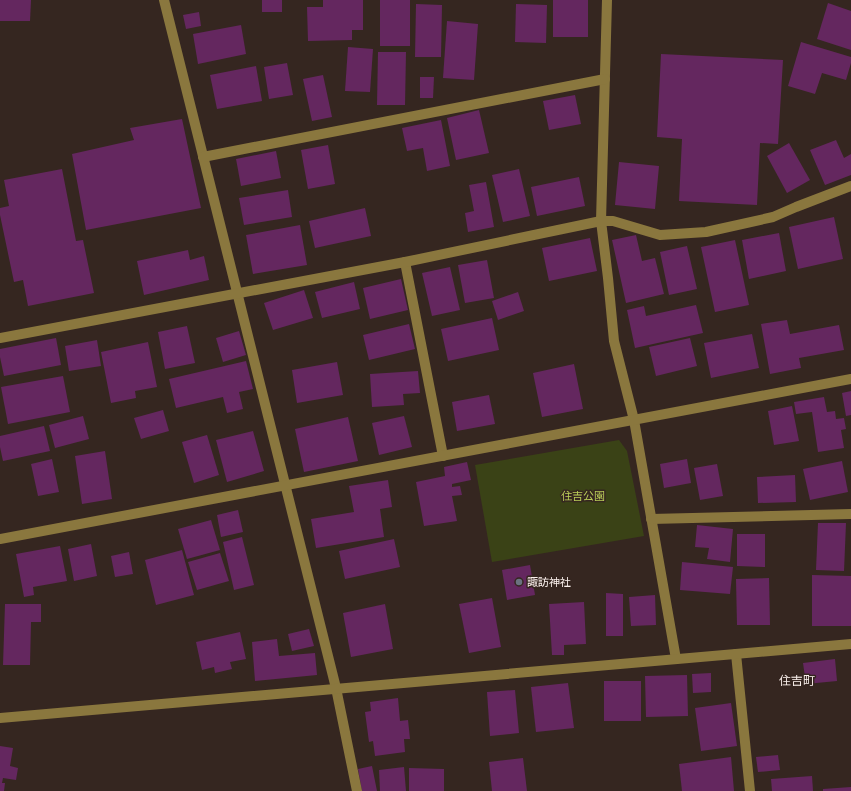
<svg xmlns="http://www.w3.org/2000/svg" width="851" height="791" font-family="Roboto,'Noto Sans JP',sans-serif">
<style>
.green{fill:#3a4216}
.building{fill:#64275f}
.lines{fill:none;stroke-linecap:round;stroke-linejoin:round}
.minor{stroke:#8a773e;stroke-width:10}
.worship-dot{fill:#6b7280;stroke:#352620;stroke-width:1.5}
.labels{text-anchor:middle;stroke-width:3;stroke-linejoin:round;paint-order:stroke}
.park-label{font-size:11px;fill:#bbcf58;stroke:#352620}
.poi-label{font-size:11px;fill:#fbf1ed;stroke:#352620;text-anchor:start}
.neighbourhood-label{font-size:12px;fill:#fbf1ed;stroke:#352620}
</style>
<rect width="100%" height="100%" fill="#352620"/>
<!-- green -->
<path class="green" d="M619,440L627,451L644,536L492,562L475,465Z"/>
<!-- building -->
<g class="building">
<path d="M0,0H31L30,21H0Z"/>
<rect x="262" y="0" width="20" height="12"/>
<path d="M323,0H363V30H352V40L308,41L307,7H323Z"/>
<rect x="380" y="0" width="30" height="46"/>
<rect x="553" y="0" width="35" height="37"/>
<path d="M828,3L851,11V50L817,39Z"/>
<path d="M416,4L442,5L441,57H415Z"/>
<path d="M516,4L547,5L546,43L515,42Z"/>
<path d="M199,12L201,26L186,29L183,15Z"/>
<path d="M447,21L478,24L474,80L443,78Z"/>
<path d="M241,25L246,54L198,64L193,34Z"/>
<path d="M801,42L851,57V63L846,80L822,73L815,94L788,86Z"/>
<path d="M348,47L373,49L370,92L345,91Z"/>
<path d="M378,52H406L405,105H377Z"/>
<path d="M661,54L783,60L778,144L760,143L757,205L679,201L682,139L657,137Z"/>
<path d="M287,63L293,95L269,99L264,67Z"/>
<path d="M256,66L262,101L217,109L210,75Z"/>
<path d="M323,75L332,117L312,121L303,79Z"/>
<path d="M420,77H434L433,98H420Z"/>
<path d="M575,95L581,124L549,130L543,101Z"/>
<path d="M479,110L489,153L456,160L447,118Z"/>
<path d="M182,119L201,208L86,230L72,154L134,140L130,128Z"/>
<path d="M441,120L450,166L427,171L423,148L407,151L402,128Z"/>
<path d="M836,140L844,158L851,154V175L825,185L810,150Z"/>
<path d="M789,143L810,180L787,193L767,156Z"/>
<path d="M328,145L335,184L308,189L301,150Z"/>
<path d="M276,151L281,178L241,186L236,159Z"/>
<path d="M619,162L659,166L655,209L615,205Z"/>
<path d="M62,169L76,241L83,240L94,293L28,306L23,280L14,282L0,215V208L9,206L4,180Z"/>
<path d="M519,169L530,216L503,222L492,175Z"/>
<path d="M579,177L585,206L537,216L531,187Z"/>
<path d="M486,182L494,227L468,232L465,213L474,211L469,185Z"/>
<path d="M288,190L292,217L244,225L239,198Z"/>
<path d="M365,208L371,236L315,248L309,221Z"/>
<path d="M834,217L843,259L798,269L789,227Z"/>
<path d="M300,225L307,265L253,274L246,235Z"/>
<path d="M779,233L786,271L749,279L742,240Z"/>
<path d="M636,235L642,261L655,258L664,294L626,303L612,240Z"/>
<path d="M590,238L597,271L549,281L542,248Z"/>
<path d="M735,240L749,305L715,312L701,247Z"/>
<path d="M687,246L697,289L669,295L660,252Z"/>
<path d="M188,250L190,260L204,256L209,280L144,295L137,261Z"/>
<path d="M487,260L494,298L465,303L458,265Z"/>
<path d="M450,267L460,310L432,316L422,273Z"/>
<path d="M401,279L408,310L370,319L363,288Z"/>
<path d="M354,282L360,309L322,318L315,292Z"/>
<path d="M304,290L313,318L273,330L264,303Z"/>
<path d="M518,292L524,311L498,320L492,301Z"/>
<path d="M696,305L703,333L635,348L627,310L644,306L646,316Z"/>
<path d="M492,318L499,350L448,361L441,329Z"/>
<path d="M787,320L790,334L839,325L844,350L799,358L801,368L770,374L761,324Z"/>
<path d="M409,324L415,349L369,360L363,335Z"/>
<path d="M187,326L195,363L165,369L158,332Z"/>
<path d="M239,331L246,355L223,362L216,338Z"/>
<path d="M752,334L759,368L711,378L704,343Z"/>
<path d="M56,338L61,365L4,376L0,357V349Z"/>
<path d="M690,338L697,366L656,376L649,347Z"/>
<path d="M97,340L101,366L69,371L65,346Z"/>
<path d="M148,342L157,387L135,391L136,398L111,403L101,352Z"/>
<path d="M246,361L253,389L239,392L243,409L227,413L223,397L176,408L169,379Z"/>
<path d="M337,362L343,395L297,403L292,370Z"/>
<path d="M574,364L583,409L542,417L533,373Z"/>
<path d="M418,371L420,393L403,394L404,405L372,407L370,374Z"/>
<path d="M63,376L70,412L8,424L1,387Z"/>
<path d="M851,391V415L846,416L842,393Z"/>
<path d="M489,395L495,424L457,431L452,402Z"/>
<path d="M824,397L827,412L835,411L836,419L844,418L846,429L841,430L844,448L818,452L812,412L796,414L794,402Z"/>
<path d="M792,406L799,441L774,445L768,411Z"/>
<path d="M163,410L169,431L141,439L134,418Z"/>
<path d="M83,416L89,439L55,448L49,425Z"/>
<path d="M404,416L412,447L379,455L372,423Z"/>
<path d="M348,417L358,461L304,472L295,429Z"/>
<path d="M44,426L50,451L3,461L0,447V436Z"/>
<path d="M253,431L264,471L227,482L216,440Z"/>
<path d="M207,435L219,475L194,483L182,442Z"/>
<path d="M105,451L112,499L82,504L75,456Z"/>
<path d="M52,459L59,492L38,496L31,464Z"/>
<path d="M687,459L691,483L664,488L660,464Z"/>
<path d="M842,461L848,492L810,500L803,469Z"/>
<path d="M467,462L471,480L452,484V487L460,486L462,495L452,496L457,521L424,526L416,482L445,476L444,467Z"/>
<path d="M717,464L723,496L700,500L694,468Z"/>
<path d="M795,475L796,502L758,503L757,477Z"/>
<path d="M388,480L392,507L380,509L384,537L316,548L311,519L354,512L349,486Z"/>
<path d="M238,510L243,532L221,537L217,515Z"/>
<path d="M211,520L220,550L187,559L178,529Z"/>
<path d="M818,523H846L844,571L816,570Z"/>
<path d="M697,525L733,529L730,562L707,559L709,548L695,547Z"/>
<path d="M737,534H765V567L737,566Z"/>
<path d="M242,537L254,585L234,590L223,542Z"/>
<path d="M394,539L400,567L345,579L339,551Z"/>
<path d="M91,544L97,576L74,581L68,549Z"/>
<path d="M60,546L67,581L33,587L34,595L24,597L16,554Z"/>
<path d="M182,550L194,595L156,605L145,560Z"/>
<path d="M129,552L133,574L115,577L111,556Z"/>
<path d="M220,553L229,581L197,590L188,562Z"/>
<path d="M682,562L733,567L730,594L680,590Z"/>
<path d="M530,565L535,595L507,600L502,570Z"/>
<path d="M812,575L851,576V626H812Z"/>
<path d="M769,578L770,625H737L736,579Z"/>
<path d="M606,593L623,594V636H606Z"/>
<path d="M655,595L656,625L631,626L629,597Z"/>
<path d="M492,598L501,647L469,653L459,604Z"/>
<path d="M584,602L586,644L564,645V655H552L549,604Z"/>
<path d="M5,604H41V622H31L30,665H3Z"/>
<path d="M385,604L393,649L351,657L343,613Z"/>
<path d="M309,629L314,646L292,651L288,634Z"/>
<path d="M240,632L246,659L230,662L232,669L215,673L214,667L202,670L196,642Z"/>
<path d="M277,639L279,656L315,653L317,675L255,681L252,642Z"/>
<path d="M835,659L837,681L806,684L803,663Z"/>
<path d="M711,673V692L693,693L692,674Z"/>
<path d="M687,675L688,716L646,717L645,676Z"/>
<rect x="604" y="681" width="37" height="40"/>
<path d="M568,683L574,728L536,732L531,687Z"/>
<path d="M515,690L519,733L490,736L487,692Z"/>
<path d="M398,698L400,721L408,720L410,739H404L405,752L375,756L373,741L369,742L365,712L371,711L370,702Z"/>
<path d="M731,703L737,746L701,751L695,708Z"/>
<path d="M0,746L13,748L10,766L18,768L16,780L3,778L2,783H5L4,791H0Z"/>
<path d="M778,755L780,770L758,772L756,757Z"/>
<path d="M731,757L734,791H682L679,764Z"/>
<path d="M523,758L527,791H492L489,762Z"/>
<path d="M372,766L377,791H362L358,769Z"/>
<path d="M404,767L406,791H380L379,770Z"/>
<path d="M409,768L444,769V791H409Z"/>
<path d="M812,776L813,791H772L771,779Z"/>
<path d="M851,787V791H823V789Z"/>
</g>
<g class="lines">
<!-- minor -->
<g class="minor">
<path d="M164,0L336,688L357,791"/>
<path d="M607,0L601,221L608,278L614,341L634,420L676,659"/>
<path d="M203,157L605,79"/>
<path d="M405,262L443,456"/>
<path d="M0,338L405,262L601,221H613L660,235L706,232L773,217L796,207L851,186"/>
<path d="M651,519L851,514"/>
<path d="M0,539L851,379"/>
<path d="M736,654L750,791"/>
<path d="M0,718L851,644"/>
</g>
</g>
<!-- markers -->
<circle class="worship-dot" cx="519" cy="582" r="4"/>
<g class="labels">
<!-- park labels -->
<g class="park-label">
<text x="583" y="500">住吉公園</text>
</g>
<!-- poi labels -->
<g class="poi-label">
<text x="527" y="586">諏訪神社</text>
</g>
<!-- neighbourhood labels -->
<g class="neighbourhood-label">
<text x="797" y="685">住吉町</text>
</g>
</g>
</svg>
